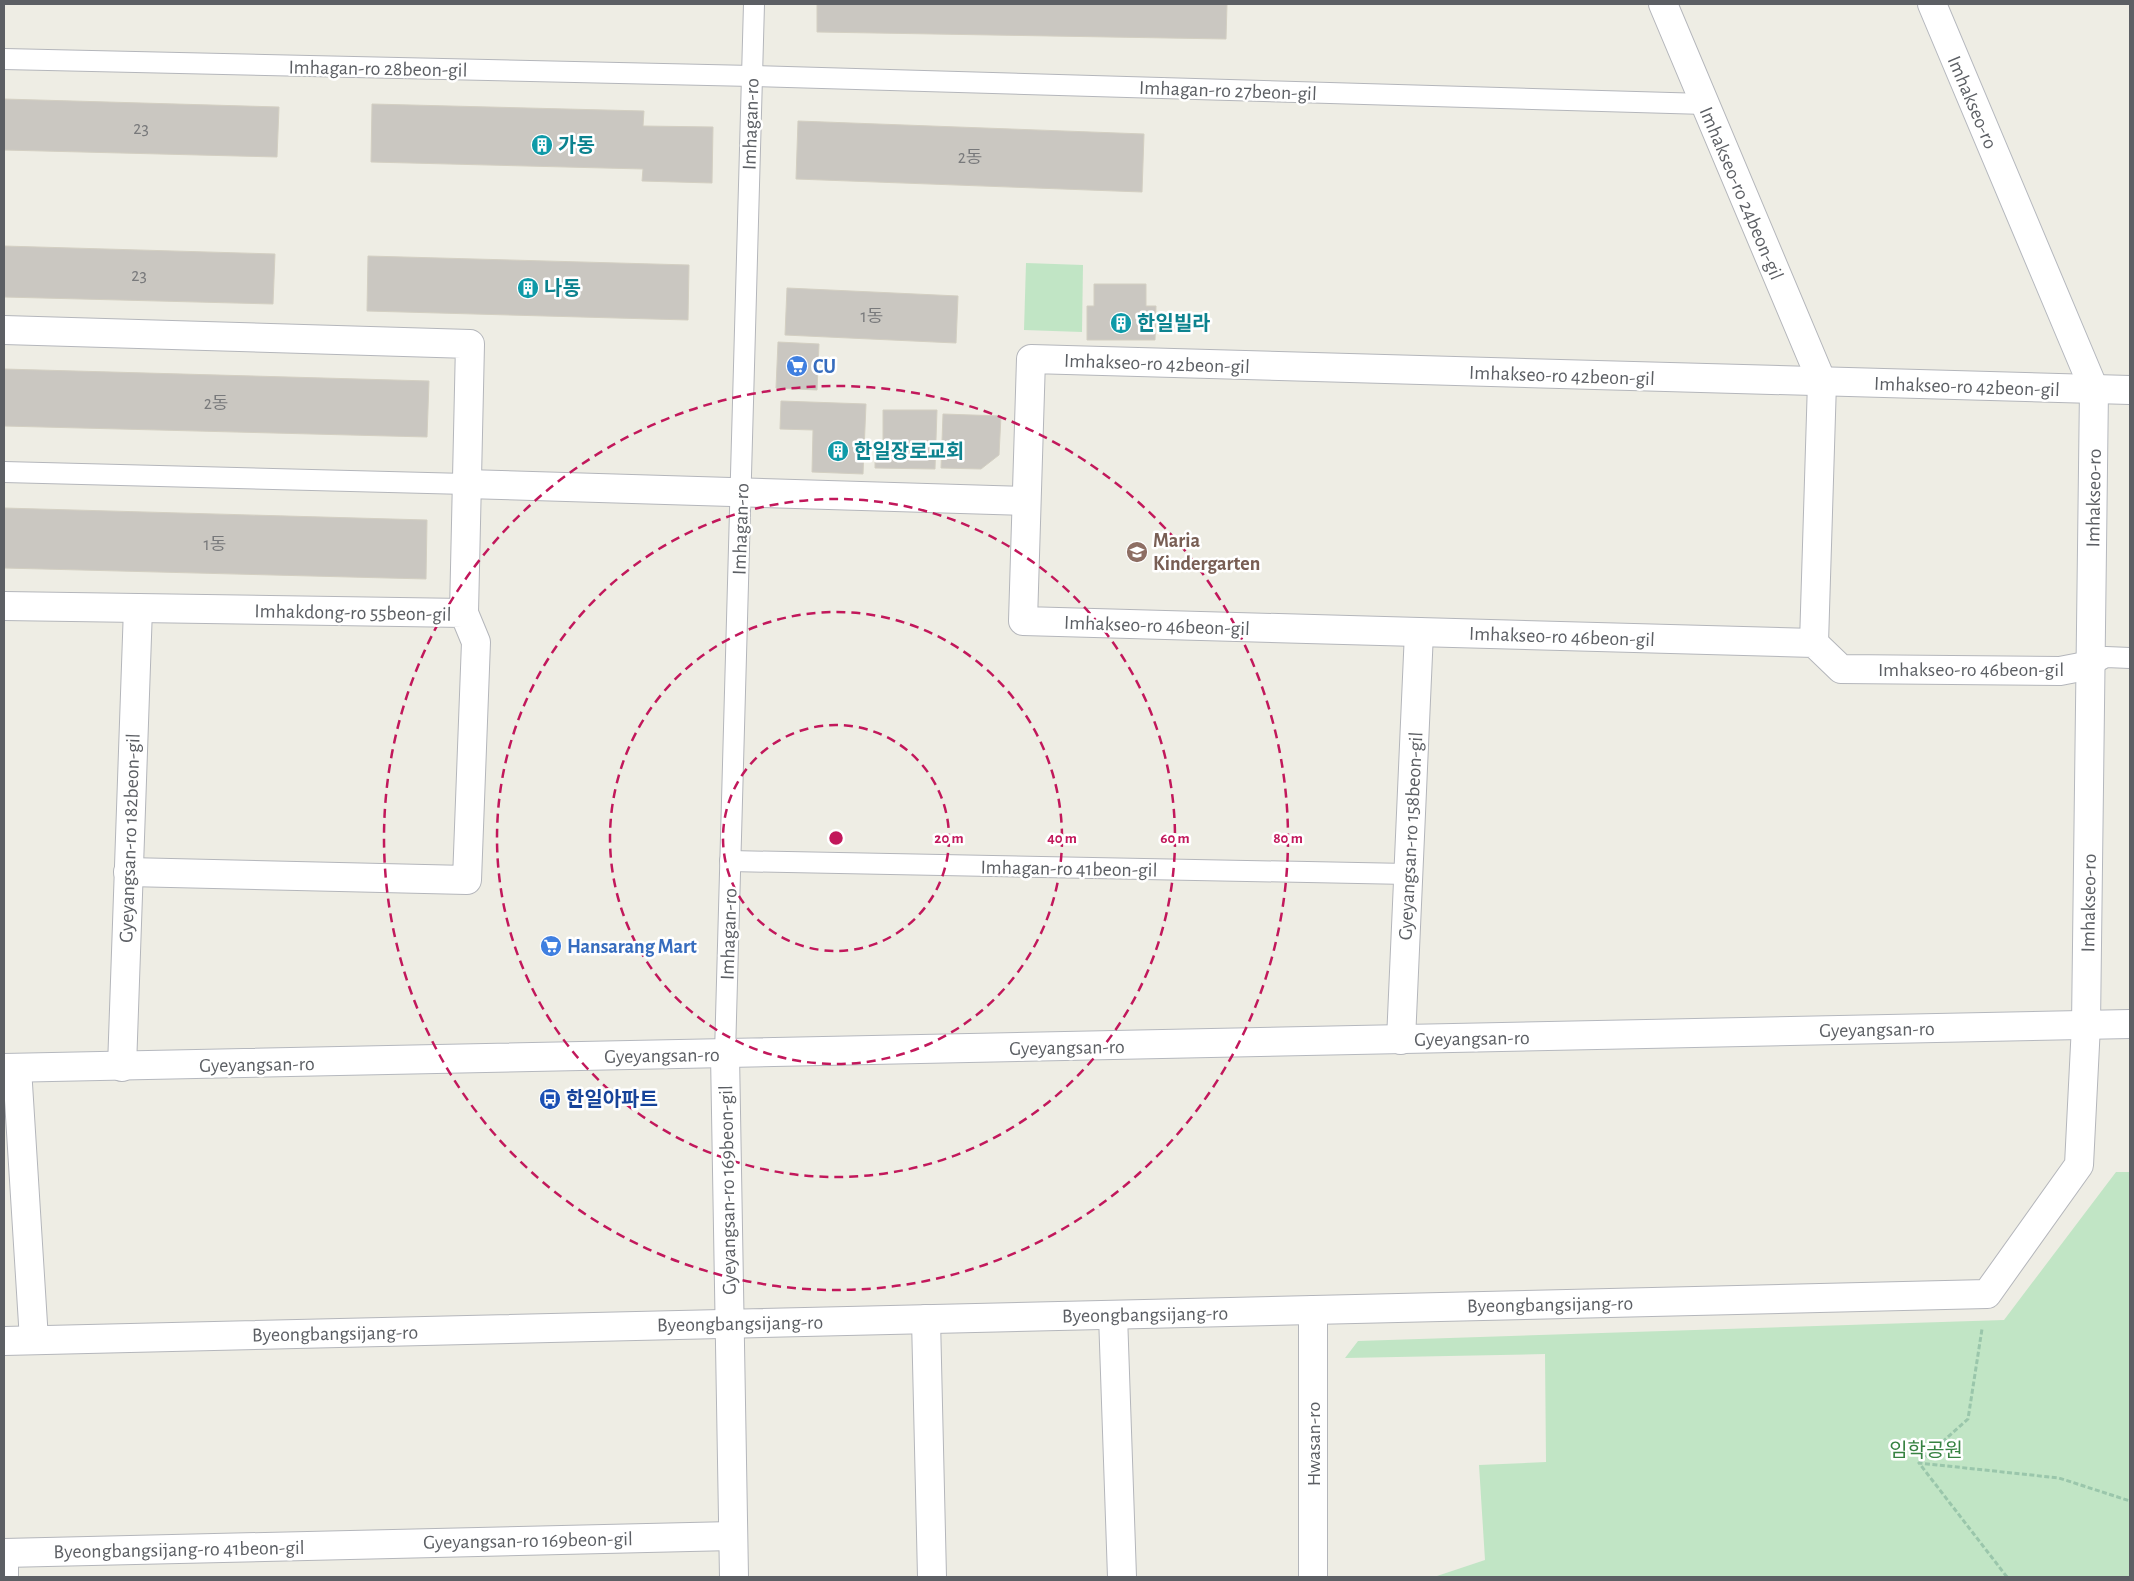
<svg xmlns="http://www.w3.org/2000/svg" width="2134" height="1581" font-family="'Alegreya Sans','Noto Sans KR',sans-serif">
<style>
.green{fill:#c1e5c5}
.building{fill:#cac7c1;stroke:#d3cfc2}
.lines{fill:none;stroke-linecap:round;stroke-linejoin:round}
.lane-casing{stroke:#b4b6bb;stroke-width:22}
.street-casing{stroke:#b4b6bb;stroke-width:30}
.secondary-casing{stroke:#b5b8be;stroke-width:30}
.path{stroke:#9ac6ab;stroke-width:3;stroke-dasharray:5 2.5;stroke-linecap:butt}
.lane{stroke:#fff;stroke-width:20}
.street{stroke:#fff;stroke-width:28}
.secondary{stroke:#fff;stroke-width:28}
.ring{fill:none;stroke:#c2185b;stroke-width:2.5;stroke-dasharray:9 6}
.labels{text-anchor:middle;stroke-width:5;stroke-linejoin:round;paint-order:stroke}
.number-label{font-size:18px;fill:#78797b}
.street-label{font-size:20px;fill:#5c5f64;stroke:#fff}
.culture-label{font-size:20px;font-weight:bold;fill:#0d838f;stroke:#fff;text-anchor:start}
.shop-label{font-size:20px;font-weight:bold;fill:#366cbe;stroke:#fff;text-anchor:start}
.education-label{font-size:20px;font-weight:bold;fill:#785e54;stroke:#fff;text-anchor:start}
.transit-label{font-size:20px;font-weight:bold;fill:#164399;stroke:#fff;text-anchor:start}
.park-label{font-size:20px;fill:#368241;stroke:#fff}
.centre{fill:#c2185b;stroke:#fff;stroke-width:2.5}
.ring-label{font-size:15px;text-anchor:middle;font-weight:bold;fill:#c2185b;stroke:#fff;stroke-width:5;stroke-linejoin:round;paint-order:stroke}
</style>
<rect width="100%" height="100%" fill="#eeede4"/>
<!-- green -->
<g class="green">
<path d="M1026,263L1083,265L1082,332L1024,330Z"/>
<path d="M2116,1172H2130V1577H1434L1485,1560L1479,1465L1546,1462L1545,1354L1345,1358L1358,1341L2004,1320Z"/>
</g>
<!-- building -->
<g class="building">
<path d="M817,4H1227L1226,39L817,32Z"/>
<path d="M4,99L279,107L277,157L4,150Z"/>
<path d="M372,104L644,111L643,126L713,127L712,183L642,181L643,169L371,162Z"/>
<path d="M798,121L1144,134L1142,192L796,179Z"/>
<path d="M4,246L275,254L273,304L4,297Z"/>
<path d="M368,256L689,265L688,320L367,311Z"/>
<path d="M1094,284H1146V306H1156L1155,340H1087V306H1094Z"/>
<path d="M787,288L958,296L956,343L785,335Z"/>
<path d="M778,342L819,344L817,390L776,388Z"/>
<path d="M4,369L429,381L427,437L4,426Z"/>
<path d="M781,401L866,404L863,474L812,472L813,430L780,429Z"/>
<path d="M883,410H937L935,469L875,468V445H883Z"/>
<path d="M943,414L1001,416L999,455L981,469L941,468Z"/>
<path d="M4,508L427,520L426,579L4,568Z"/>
</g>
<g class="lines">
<!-- lane casing -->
<g class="lane-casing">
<g id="lane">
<path d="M4,59L752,76L1705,104"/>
<path d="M4,472L466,484"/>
<path d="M2091,665L2106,657L2130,658"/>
<path d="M730,861L1408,874"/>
<path d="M725,1054L754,4"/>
</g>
</g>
<!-- street casing -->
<g class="street-casing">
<g id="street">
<path d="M1663,4L1822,382L1814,643"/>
<path d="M4,330L470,344L464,613"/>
<path d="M466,484L1026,501"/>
<path d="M4,606L464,613L476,642L467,880L128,872"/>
<path d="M2091,665L2060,671L1841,669L1814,643L1023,621L1031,359L2130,390"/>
<path d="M1401,1040L1419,632"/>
<path d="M725,1054L734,1577"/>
<path d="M122,1067L138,608"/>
<path d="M17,1068L34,1340"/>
<path d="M1113,1315L1122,1577"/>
<path d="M926,1319L932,1577"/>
<path d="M4,1341L1987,1294L2079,1165L2086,1025"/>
<path d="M4,1553L733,1536"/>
<path d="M4,1561V1577"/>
<path d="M1313,1577V1310"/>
</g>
</g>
<!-- secondary casing -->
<g class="secondary-casing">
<g id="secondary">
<path d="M1932,4L2094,389L2086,1025"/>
<path d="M4,1068L2130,1024"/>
</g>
</g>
<!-- path -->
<g class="path">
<path d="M1920,1462L1968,1419L1982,1329"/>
<path d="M2007,1577L1919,1463L2059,1478L2130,1501"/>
</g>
<!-- lane -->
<use href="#lane" class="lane"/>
<!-- street -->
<use href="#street" class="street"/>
<!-- secondary -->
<use href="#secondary" class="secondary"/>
</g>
<!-- distance rings -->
<g class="ring">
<circle cx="836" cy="838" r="113"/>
<circle cx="836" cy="838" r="226"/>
<circle cx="836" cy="838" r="339"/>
<circle cx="836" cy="838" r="452"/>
</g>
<!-- icons -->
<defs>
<g id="building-disc" transform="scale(1.125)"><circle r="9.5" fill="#0f9aa8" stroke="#fff"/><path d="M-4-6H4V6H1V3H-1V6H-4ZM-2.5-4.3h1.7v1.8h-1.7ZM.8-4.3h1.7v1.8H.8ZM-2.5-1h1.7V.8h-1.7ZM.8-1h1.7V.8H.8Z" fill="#fff"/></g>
<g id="supermarket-disc" transform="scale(1.125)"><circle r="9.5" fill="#3f7fe0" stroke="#fff"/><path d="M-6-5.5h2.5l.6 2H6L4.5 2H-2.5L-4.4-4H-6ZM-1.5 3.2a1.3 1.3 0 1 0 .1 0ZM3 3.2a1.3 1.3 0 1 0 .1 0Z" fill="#fff"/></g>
<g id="school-disc" transform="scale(1.125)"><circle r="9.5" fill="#8d6e63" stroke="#fff"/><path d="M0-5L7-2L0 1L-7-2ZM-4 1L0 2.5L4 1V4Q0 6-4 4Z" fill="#fff"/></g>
<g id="bus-disc" transform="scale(1.125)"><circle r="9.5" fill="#1a4fb4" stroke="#fff"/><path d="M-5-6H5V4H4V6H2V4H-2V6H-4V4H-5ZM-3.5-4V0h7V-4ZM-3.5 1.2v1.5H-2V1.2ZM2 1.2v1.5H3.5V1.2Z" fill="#fff"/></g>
</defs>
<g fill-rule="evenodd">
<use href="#building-disc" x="542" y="145"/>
<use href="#building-disc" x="528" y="288"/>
<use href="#building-disc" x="1121" y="323"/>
<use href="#supermarket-disc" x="797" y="366"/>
<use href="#building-disc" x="838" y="451"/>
<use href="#school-disc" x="1137" y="552"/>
<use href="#supermarket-disc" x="551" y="946"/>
<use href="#bus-disc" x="550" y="1099"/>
</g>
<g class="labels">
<!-- number labels -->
<g class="number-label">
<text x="141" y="134">23</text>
<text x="970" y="163">2동</text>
<text x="139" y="281">23</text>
<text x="872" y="322">1동</text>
<text x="216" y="409">2동</text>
<text x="215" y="550">1동</text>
</g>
<!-- street labels -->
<g class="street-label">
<text transform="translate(378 68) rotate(1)" y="7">Imhagan-ro 28beon-gil</text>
<text transform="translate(1228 90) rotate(2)" y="7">Imhagan-ro 27beon-gil</text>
<text transform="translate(1973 102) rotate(67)" y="7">Imhakseo-ro</text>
<text transform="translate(750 124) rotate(-88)" y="7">Imhagan-ro</text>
<text transform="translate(1742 193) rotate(67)" y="7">Imhakseo-ro 24beon-gil</text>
<text transform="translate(1157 363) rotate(2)" y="7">Imhakseo-ro 42beon-gil</text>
<text transform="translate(1562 375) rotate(2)" y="7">Imhakseo-ro 42beon-gil</text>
<text transform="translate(1967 386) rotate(2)" y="7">Imhakseo-ro 42beon-gil</text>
<text transform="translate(2093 498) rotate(-89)" y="7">Imhakseo-ro</text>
<text transform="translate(740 529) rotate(-88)" y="7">Imhagan-ro</text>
<text transform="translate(353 612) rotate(1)" y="7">Imhakdong-ro 55beon-gil</text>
<text transform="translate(1157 625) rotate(2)" y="7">Imhakseo-ro 46beon-gil</text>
<text transform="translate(1562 636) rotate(2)" y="7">Imhakseo-ro 46beon-gil</text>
<text x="1971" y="676">Imhakseo-ro 46beon-gil</text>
<text transform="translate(1410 836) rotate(-87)" y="7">Gyeyangsan-ro 158beon-gil</text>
<text transform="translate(129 838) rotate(-88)" y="7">Gyeyangsan-ro 182beon-gil</text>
<text transform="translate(1069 868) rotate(1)" y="7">Imhagan-ro 41beon-gil</text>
<text transform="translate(2088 903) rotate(-89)" y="7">Imhakseo-ro</text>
<text transform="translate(728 934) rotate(-88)" y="7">Imhagan-ro</text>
<text transform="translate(1877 1029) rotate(-1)" y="7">Gyeyangsan-ro</text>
<text transform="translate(1472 1038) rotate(-1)" y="7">Gyeyangsan-ro</text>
<text transform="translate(1067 1047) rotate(-1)" y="7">Gyeyangsan-ro</text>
<text transform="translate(662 1055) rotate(-1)" y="7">Gyeyangsan-ro</text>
<text transform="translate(257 1064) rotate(-1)" y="7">Gyeyangsan-ro</text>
<text transform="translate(727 1190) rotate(-91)" y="7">Gyeyangsan-ro 169beon-gil</text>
<text transform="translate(1550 1304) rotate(-1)" y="7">Byeongbangsijang-ro</text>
<text transform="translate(1145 1314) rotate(-1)" y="7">Byeongbangsijang-ro</text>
<text transform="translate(740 1323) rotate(-1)" y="7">Byeongbangsijang-ro</text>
<text transform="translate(335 1333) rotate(-1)" y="7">Byeongbangsijang-ro</text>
<text transform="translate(1313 1444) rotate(-90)" y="7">Hwasan-ro</text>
<text transform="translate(528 1540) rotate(-1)" y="7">Gyeyangsan-ro 169beon-gil</text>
<text transform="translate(179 1549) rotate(-1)" y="7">Byeongbangsijang-ro 41beon-gil</text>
</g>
<!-- culture labels -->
<g class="culture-label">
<text x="558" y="152">가동</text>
<text x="544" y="295">나동</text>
<text x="1137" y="330">한일빌라</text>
<text x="854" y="458">한일장로교회</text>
</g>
<!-- shop labels -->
<g class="shop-label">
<text x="813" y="373">CU</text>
<text x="567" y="953">Hansarang Mart</text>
</g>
<!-- education labels -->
<g class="education-label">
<text x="1153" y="547">Maria<tspan x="1153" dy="23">Kindergarten</tspan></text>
</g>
<!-- transit labels -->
<g class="transit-label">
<text x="566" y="1106">한일아파트</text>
</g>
<!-- park labels -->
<g class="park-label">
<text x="1926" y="1457">임학공원</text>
</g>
</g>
<circle cx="836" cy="838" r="8" class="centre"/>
<g class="ring-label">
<text x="949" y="843">20 m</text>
<text x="1062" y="843">40 m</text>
<text x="1175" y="843">60 m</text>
<text x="1288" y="843">80 m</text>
</g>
<!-- border -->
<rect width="2134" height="1581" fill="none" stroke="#5c5f64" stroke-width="10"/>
</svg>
